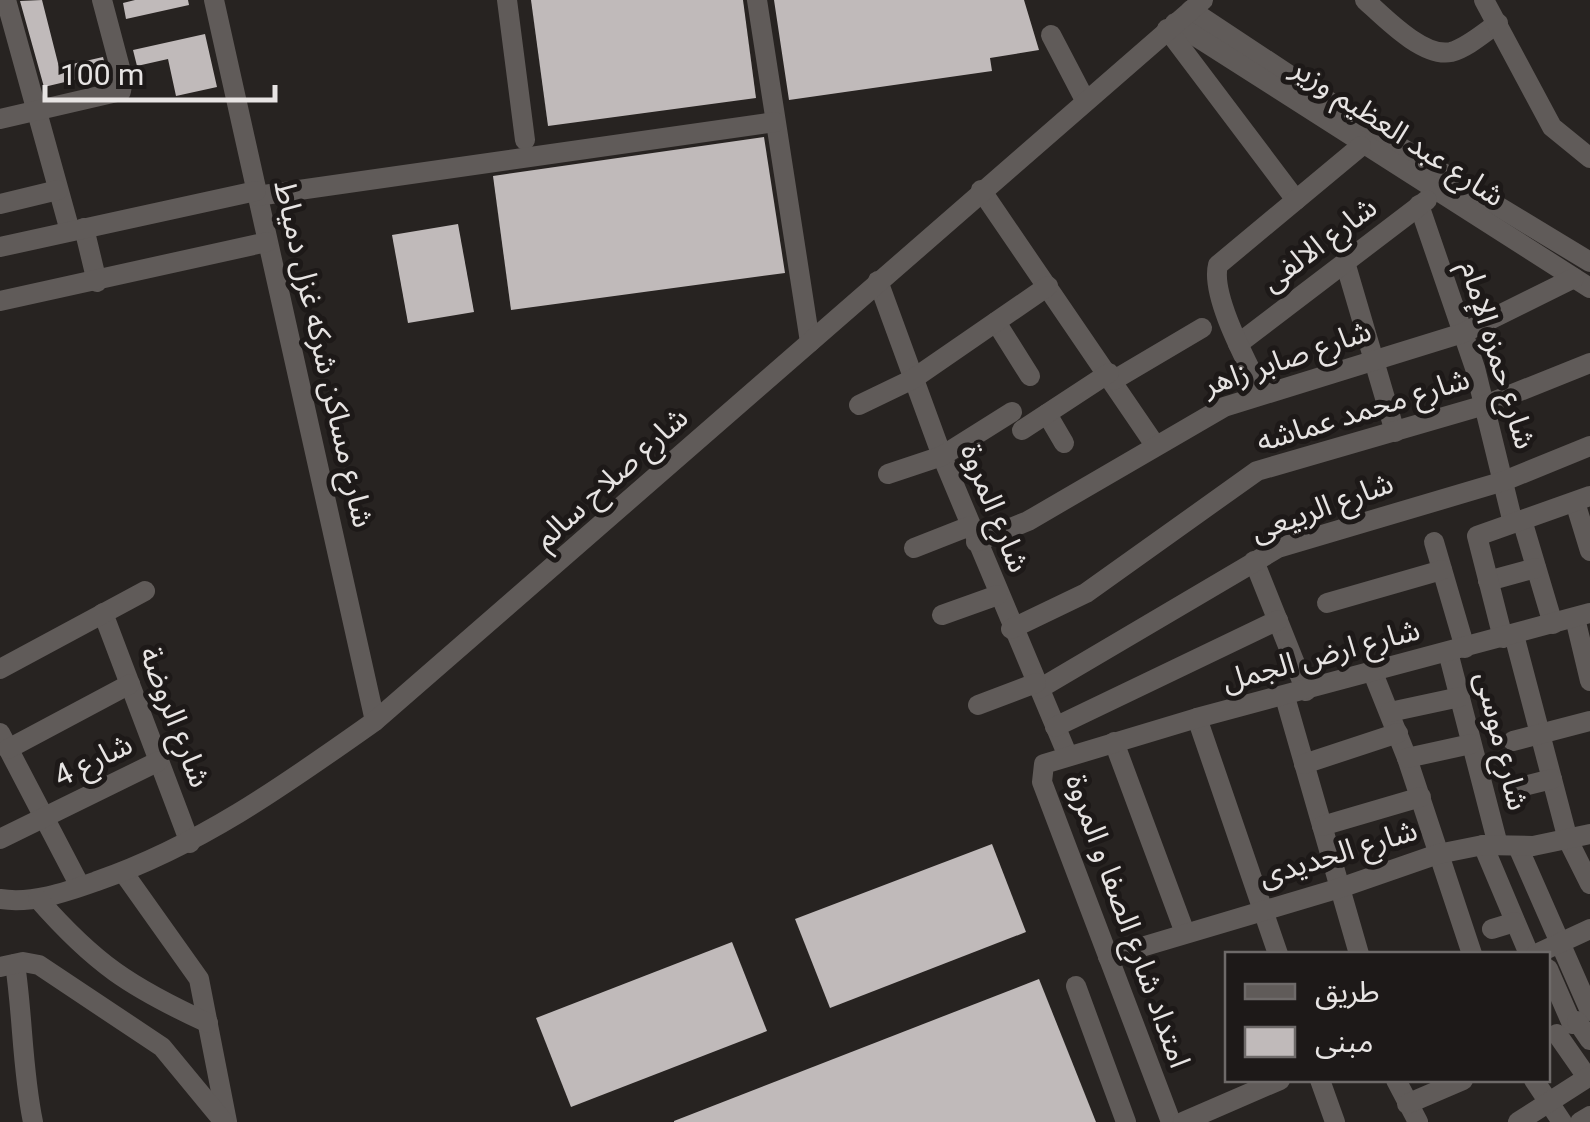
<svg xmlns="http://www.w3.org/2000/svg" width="1590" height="1122" font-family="Roboto,'Noto Sans Arabic',sans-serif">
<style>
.building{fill:#c0baba}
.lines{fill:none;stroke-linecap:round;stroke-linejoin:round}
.minor{stroke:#605b59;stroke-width:20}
.labels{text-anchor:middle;stroke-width:10;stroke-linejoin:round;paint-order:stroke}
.street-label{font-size:30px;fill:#e7e4e3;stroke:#1d1918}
</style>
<rect width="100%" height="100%" fill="#272321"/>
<!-- building -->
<g class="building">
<path d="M42,0L59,67L103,57L107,72L44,87L20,1Z"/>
<path d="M135,0H188L189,5L126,19L123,3Z"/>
<path d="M531,0H743L756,98L548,126Z"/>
<path d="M774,0H1024L1039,50L990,58L992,71L789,100Z"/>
<path d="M205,34L217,87L176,96L168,59L137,66L133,50Z"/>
<path d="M764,137L785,273L511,310L493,176Z"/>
<path d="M458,224L474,312L408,323L392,235Z"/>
<path d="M992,844L1026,932L830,1008L795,919Z"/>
<path d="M732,942L767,1031L571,1107L536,1018Z"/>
<path d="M1039,979L1096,1122H674V1121Z"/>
</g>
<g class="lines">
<!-- minor -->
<g class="minor">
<path d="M6,0L70,231"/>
<path d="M214,0L375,721"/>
<path d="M507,0L525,140"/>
<path d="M757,0L810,342"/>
<path d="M1365,0C1384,17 1423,58 1451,52C1467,48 1485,32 1498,23"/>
<path d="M1484,0L1552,127L1590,158"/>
<path d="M1191,10L1369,128L1590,262"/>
<path d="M1175,23L1590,288"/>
<path d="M1167,29L1296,200"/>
<path d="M1051,35L1085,100"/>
<path d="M0,119L121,91L123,79L102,0"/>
<path d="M981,190L1155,445"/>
<path d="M257,196L775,122"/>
<path d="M0,204L58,190"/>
<path d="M1419,205L1475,368L1513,523"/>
<path d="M84,228L97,282"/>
<path d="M0,247L256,191"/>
<path d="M1345,262L1395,432"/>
<path d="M878,281L942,456L1067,754"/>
<path d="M0,301L267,242"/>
<path d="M996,322L1030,376"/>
<path d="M1238,344L1427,200"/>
<path d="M1114,380L1202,328"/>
<path d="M1262,393C1248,364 1210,296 1218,265L1361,146"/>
<path d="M859,405L913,379L1048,286"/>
<path d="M1047,414L1064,443"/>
<path d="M1022,430L1109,373"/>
<path d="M888,474L942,456L1012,412"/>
<path d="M1575,502L1590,551"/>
<path d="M1522,520L1553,624"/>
<path d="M976,542L1028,521L1224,407L1463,333L1574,278"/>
<path d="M1434,542L1465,648"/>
<path d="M914,548L970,526"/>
<path d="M1254,561L1306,691"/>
<path d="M1488,581L1536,568"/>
<path d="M1327,603L1442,570"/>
<path d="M103,613L190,843"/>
<path d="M942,615L998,595"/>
<path d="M1575,618L1590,681"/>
<path d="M1011,629L1086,593L1257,471L1485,405L1590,363"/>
<path d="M1514,635L1568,840L1590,884"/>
<path d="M1503,638L1477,536L1590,496"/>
<path d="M1448,652L1498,845"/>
<path d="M0,669L145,591"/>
<path d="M1373,673L1407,758L1472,954"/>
<path d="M1039,689L1278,548L1504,481L1590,446"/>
<path d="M1285,697L1359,954"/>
<path d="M978,705L1036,683"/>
<path d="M1390,712L1460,697"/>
<path d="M1197,718L1278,954"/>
<path d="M1055,727L1278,620"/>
<path d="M0,733L80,886"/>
<path d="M1513,741L1590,721"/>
<path d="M1114,742L1185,933"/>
<path d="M8,749L130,684"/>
<path d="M1407,758L1471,744"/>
<path d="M1304,764L1398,733"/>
<path d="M1520,787L1552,779"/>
<path d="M1322,826L1421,797"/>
<path d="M0,839L159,761"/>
<path d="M1483,845L1529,954"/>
<path d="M1518,847L1590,1011"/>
<path d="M123,872L199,979L227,1122"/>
<path d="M0,899C33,904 66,892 97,881C201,845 286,784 375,721L1203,0"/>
<path d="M38,899C95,964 130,987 208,1023"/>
<path d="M1492,929L1515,922"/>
<path d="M1536,954L1590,929"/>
<path d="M1108,957L1340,888L1438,854L1483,845L1533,846L1590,834"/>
<path d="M15,964C23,1017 22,1069 33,1122"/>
<path d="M0,967L23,962L39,965L162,1047L224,1122"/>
<path d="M1548,969L1572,1024"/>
<path d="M1076,986L1126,1122"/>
<path d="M1577,1021L1590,1040"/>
<path d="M1557,1034L1587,1077"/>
<path d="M1320,1080L1335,1122"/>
<path d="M1396,1080L1418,1122"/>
<path d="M1534,1080L1562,1122"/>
<path d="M1407,1104L1463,1080"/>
<path d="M1171,1122L1042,782L1044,764L1197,718L1590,613"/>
<path d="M1183,1122L1280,1080"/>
<path d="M1518,1122L1590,1076"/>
<path d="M1580,1122L1590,1116"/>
</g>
</g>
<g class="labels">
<!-- street labels -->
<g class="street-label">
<text transform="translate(1398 132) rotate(33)" y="10">شارع عبد العظيم وزير</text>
<text transform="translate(1319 244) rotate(-37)" y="10">شارع الالفى</text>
<text transform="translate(324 354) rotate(77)" y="10">شارع مساكن شركه غزل دمياط</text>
<text transform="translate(1498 355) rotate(73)" y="10">شارع حمزه الإمام</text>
<text transform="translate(1287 358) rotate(-19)" y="10">شارع صابر زاهر</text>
<text transform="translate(1363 410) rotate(-17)" y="10">شارع محمد عماشه</text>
<text transform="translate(611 478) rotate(-42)" y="10">شارع صلاح سالم</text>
<text transform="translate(1322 507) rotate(-20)" y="10">شارع الربيعى</text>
<text transform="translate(995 508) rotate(68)" y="10">شارع المروة</text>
<text transform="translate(1321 655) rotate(-15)" y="10">شارع ارض الجمل</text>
<text transform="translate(175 717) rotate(69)" y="10">شارع الروضة</text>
<text transform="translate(1502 741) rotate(76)" y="10">شارع موسى</text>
<text transform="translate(93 760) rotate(-26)" y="10">شارع 4</text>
<text transform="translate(1338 853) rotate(-17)" y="10">شارع الحديدى</text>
<text transform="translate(1128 921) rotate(70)" y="10">امتداد شارع الصفا و المروة</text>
</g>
</g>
<!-- legend -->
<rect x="1225" y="952" width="325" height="130" fill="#1d1918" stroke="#6e6a69" stroke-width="2.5"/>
<rect x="1245" y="984" width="50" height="15" fill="#605b59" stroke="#6e6a69" stroke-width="2.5"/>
<text x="1315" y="1002" font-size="30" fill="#e7e4e3">طريق</text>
<rect x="1245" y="1027" width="50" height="30" fill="#c0baba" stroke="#6e6a69" stroke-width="2.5"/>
<text x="1315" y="1052" font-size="30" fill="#e7e4e3">مبنى</text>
<!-- scale -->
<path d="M45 85v15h230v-15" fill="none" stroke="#e7e4e3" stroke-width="5"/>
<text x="60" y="85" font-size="30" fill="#e7e4e3" stroke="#1d1918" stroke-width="8" paint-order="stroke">100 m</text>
</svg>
